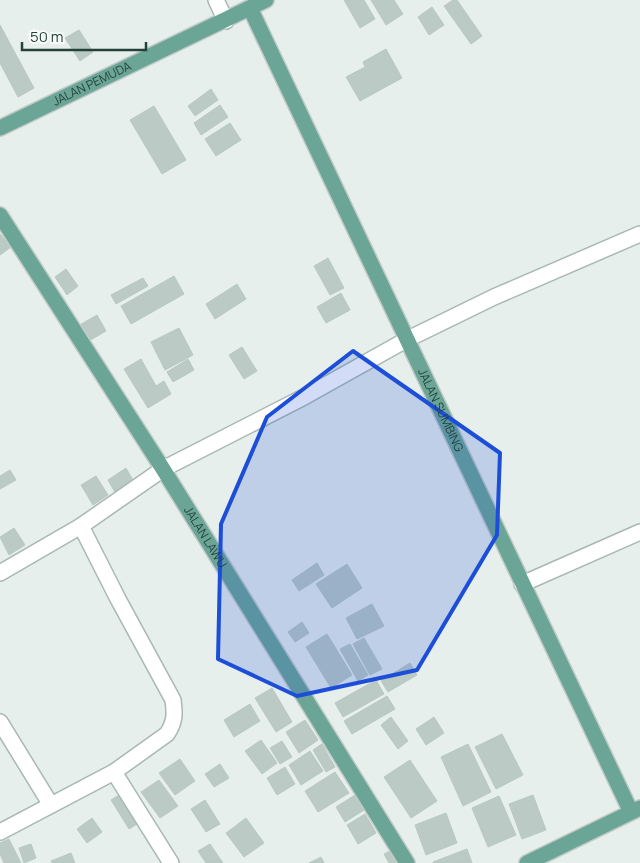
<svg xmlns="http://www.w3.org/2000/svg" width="640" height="863" font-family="Manrope,sans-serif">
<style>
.building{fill:#bbcac4;stroke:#b8c9c2}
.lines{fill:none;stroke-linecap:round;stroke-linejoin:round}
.minor-casing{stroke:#a8b8b2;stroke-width:18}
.major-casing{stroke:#c2cac8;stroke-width:18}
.minor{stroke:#fff;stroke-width:15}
.major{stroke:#6aa596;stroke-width:15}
.marked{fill:#1d4ed8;fill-opacity:0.2;stroke:#1d4ed8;stroke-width:4;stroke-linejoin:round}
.labels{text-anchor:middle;stroke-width:4;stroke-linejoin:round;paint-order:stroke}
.street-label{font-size:12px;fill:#24423a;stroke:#f7fbf9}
</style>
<rect width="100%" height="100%" fill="#e6efeb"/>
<!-- building -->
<g class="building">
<path d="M344,0H364L375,19L360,28Z"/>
<path d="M371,0H394L403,14L386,25Z"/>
<path d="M453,0H457L482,36L471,44L444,6Z"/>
<path d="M432,7L444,25L429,35L418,17Z"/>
<path d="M0,25L34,88L18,97L0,63Z"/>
<path d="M79,30L93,52L80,61L65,38Z"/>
<path d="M386,49L402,78L360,101L346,77L365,67L363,62Z"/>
<path d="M211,89L218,100L195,116L188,106Z"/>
<path d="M220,105L228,117L201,135L194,123Z"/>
<path d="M154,106L186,160L162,174L130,120Z"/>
<path d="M230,123L241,140L216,156L205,139Z"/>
<path d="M0,234L11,247L0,255Z"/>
<path d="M328,258L344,288L330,295L314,266Z"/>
<path d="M66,269L78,286L67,295L55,277Z"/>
<path d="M174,276L184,294L131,324L121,306Z"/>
<path d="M143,278L148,286L116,304L111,295Z"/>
<path d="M237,284L246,299L215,319L206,304Z"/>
<path d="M341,293L350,310L326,323L317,307Z"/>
<path d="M97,315L106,331L87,342L78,326Z"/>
<path d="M179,328L193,355L165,370L151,342Z"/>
<path d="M242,347L257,371L244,379L229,355Z"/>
<path d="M141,359L156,386L164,381L171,394L148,408L124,369Z"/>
<path d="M188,359L194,370L173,382L167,372Z"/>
<path d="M126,468L134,482L116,494L108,480Z"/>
<path d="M10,470L16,480L0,489V476Z"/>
<path d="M96,476L108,495L93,505L81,485Z"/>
<path d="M14,528L25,545L9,555L0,537Z"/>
<path d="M317,563L324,575L299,591L292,580Z"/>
<path d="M347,564L362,588L332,608L316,584Z"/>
<path d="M372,604L384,626L357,639L346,618Z"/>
<path d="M302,622L309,633L295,642L288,632Z"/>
<path d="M327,634L352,675L331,688L306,647Z"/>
<path d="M364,638L382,669L370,675L353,644Z"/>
<path d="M350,644L368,675L358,681L340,649Z"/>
<path d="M410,663L417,675L388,692L381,681Z"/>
<path d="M376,680L384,694L343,717L335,703Z"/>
<path d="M272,688L292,722L276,732L255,698Z"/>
<path d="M387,696L395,709L352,734L344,721Z"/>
<path d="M250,704L260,721L234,737L224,720Z"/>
<path d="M391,717L408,741L398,749L381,725Z"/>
<path d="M434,717L444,733L426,745L416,729Z"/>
<path d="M305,720L318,740L299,753L286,732Z"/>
<path d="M502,734L523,775L496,789L475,747Z"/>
<path d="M261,740L277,763L262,774L245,751Z"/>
<path d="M282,741L292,757L280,764L270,748Z"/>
<path d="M322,744L335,767L326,772L313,750Z"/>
<path d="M468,744L491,792L463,806L441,757Z"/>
<path d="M310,751L323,771L301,785L289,765Z"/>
<path d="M180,759L195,781L175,795L159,773Z"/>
<path d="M410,760L437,801L411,818L384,777Z"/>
<path d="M220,764L229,778L214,787L205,774Z"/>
<path d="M285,767L295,784L277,795L267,778Z"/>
<path d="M335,772L349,793L318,812L305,791Z"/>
<path d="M159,780L178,806L160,818L141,792Z"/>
<path d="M124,792L142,821L129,829L111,800Z"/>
<path d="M355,795L364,810L345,822L336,807Z"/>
<path d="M533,795L546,830L522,839L509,804Z"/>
<path d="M499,796L516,835L488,847L472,808Z"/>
<path d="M205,800L220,824L206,832L191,809Z"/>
<path d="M446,813L457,843L426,855L415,825Z"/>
<path d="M365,814L376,833L358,844L347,825Z"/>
<path d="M92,818L102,832L87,843L77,829Z"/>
<path d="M246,818L264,843L244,857L226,833Z"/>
<path d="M9,839L21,863H4L0,854V843Z"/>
<path d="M31,844L36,858L24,863L19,848Z"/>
<path d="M210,844L223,863H206L198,851Z"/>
<path d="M467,849L472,863H433V862Z"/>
<path d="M390,851L397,863H389L384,854Z"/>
<path d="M71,853L75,863H52L51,861Z"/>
<path d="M321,857L324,863H309Z"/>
</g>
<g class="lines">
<!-- minor casing -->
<g class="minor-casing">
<g id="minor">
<path d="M216,0L226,21"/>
<path d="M81,526L118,599L173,700C175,714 175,722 167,734L114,772"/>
<path d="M0,573L81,526L163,469L304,397L406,340L494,297L640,234"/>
<path d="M522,584L640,532"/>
<path d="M0,722L51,805"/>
<path d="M0,832L114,772L171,863"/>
</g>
</g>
<!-- major casing -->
<g class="major-casing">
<g id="major">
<path id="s1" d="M250,8L631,812"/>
<path id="s2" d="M0,128L266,0"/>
<path id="s3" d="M0,215L163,469L407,863"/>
<path d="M527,863L640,808"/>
</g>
</g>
<!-- minor -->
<use href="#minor" class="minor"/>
<!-- major -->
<use href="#major" class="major"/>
</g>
<!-- marked area -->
<path class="marked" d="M353,351L500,453L497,535L417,670L297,696L218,659L221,524L267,417Z"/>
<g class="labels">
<!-- street labels -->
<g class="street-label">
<text dy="4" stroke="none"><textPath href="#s2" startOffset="102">JALAN PEMUDA</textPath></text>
<text dy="4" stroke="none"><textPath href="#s1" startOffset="445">JALAN SUMBING</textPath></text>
<text dy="4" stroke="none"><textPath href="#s3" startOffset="382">JALAN LAWU</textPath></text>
</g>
</g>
<!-- scale -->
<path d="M22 42v8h124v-8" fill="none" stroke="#24423a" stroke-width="2.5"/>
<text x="30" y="42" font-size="15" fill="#24423a" stroke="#f7fbf9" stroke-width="4" paint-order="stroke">50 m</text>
</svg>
